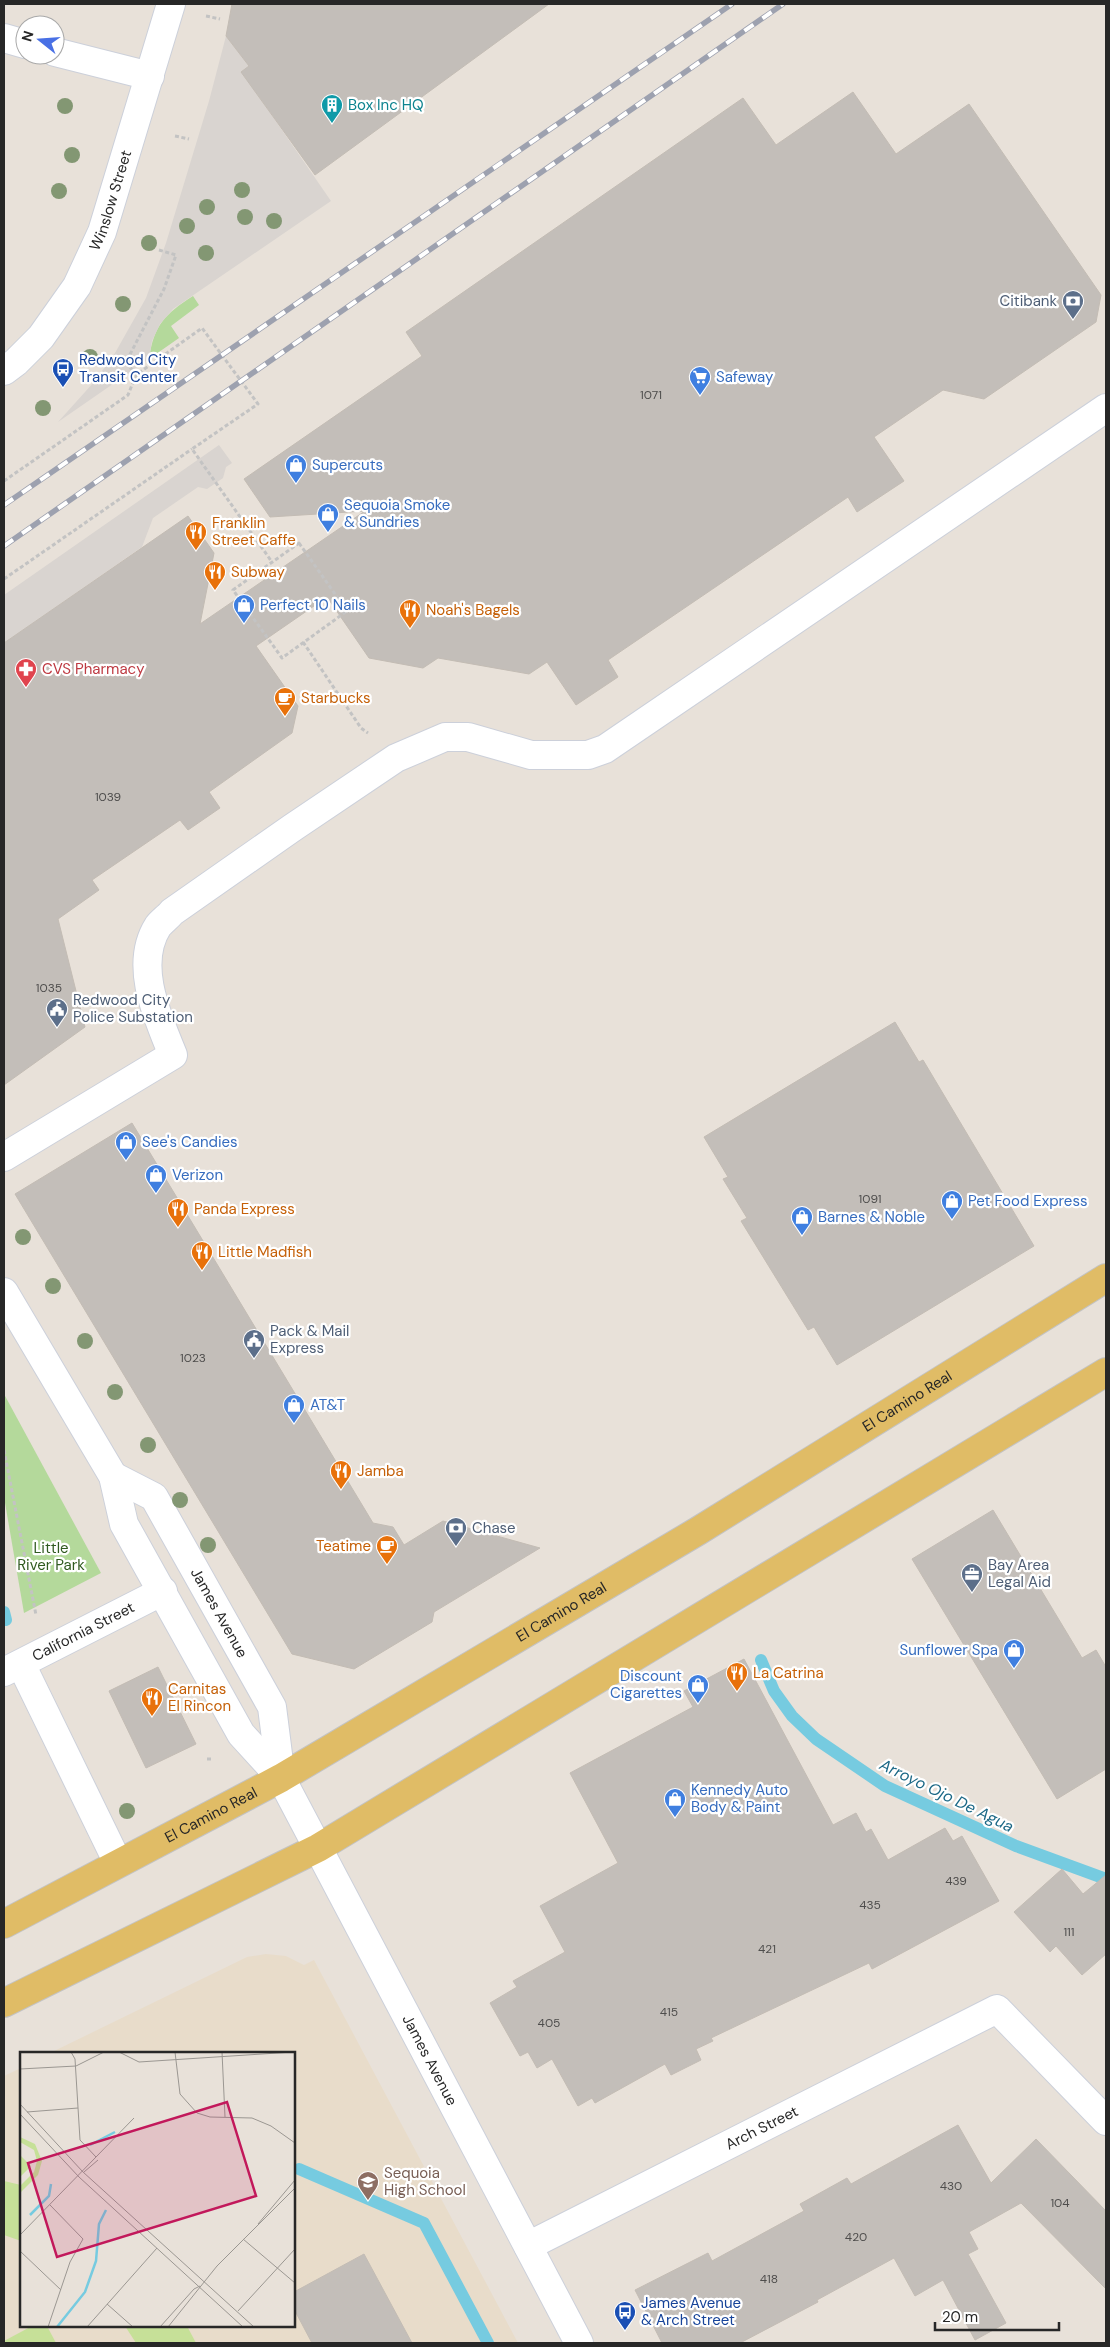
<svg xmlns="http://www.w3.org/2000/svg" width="1110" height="2347" font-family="'DM Sans',sans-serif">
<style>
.education{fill:#e8dcca}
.green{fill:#b4d99b}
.pitch{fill:#c6e098}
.plaza{fill:#d9d4d0}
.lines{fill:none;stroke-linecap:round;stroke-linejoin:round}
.stream{stroke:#76cbe0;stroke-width:12}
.building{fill:#c3beb9;stroke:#c3bcb4}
.minor-casing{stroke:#ccd0da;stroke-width:30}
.major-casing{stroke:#c3c3c3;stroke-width:30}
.path{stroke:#c3c3c3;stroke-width:3;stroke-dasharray:4 2.5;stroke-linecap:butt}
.minor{stroke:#fff;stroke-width:28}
.major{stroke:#e0bc66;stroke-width:28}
.rail-casing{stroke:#9da1af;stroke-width:5.5}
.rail{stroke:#fff;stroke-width:4;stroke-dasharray:11;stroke-linecap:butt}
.tree{fill:#839773}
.labels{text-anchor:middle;stroke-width:4.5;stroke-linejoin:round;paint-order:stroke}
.number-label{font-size:12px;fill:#4e4d4c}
.culture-label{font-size:15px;fill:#0d838f;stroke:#fff;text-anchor:start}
.street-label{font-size:15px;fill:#272727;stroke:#fff}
.service-label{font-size:15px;fill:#4e5e75;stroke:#fff;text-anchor:start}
.transit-label{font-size:15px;fill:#164399;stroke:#fff;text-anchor:start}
.shop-label{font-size:15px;fill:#366cbe;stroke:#fff;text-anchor:start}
.food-label{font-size:15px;fill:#c56008;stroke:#fff;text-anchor:start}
.health-label{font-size:15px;fill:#be3a42;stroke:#fff;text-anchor:start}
.park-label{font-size:15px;fill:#305a20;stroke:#fff}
.education-label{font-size:15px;fill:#785e54;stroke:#fff;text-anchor:start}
.water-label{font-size:16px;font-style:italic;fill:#1b6886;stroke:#fff}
.inset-river{fill:none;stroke:#76cbe0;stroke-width:2.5}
.inset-road{fill:none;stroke:#9b9792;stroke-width:1}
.view{fill:#c2185b;fill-opacity:0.15;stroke:#c2185b;stroke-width:2.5}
.inset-edge{fill:none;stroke:#272727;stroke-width:2.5}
</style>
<rect width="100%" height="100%" fill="#e8e1d9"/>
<!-- education -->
<path class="education" d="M266,1954L286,1956L304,1965L314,1960L518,2343H4V2076L21,2068V2326H294V2053H50L247,1957Z"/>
<!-- green -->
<g class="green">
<path d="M193,296L199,305L171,326L179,338L149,359C154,325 165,314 193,296Z"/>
<path d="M4,1394L101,1573L24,1613L4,1497Z"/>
</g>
<!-- pitch -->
<g class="pitch">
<path d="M4,2181L21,2185V2241L4,2235Z"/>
<path d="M32,2326H47L56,2343H4V2341Z"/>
<path d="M125,2326H187L196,2343H136Z"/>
</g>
<!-- plaza -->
<g class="plaza">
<path d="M226,36L249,66L242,72L331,201L173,309L160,324L152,341L149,359L58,422L94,382L115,353L146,298L166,243L209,101Z"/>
<path d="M219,445L232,463L226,467L223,478L207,489L198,487L153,518L142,547L4,643V595Z"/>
</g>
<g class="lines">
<!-- stream -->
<g class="stream">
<path d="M4,1612L6,1620"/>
<path d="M761,1660L774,1691L792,1716L816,1739L885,1786L1016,1846L1106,1879"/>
<path d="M299,2169L424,2223L488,2343"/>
</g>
</g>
<!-- building -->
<g class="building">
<path d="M232,4H549L315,175L241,72L249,66L226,36Z"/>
<path d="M853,92L896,154L969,104L1101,295L1096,322L984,399L943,390L874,437L904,481L857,512L848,497L608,660L618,677L576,705L547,662L529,674L438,658L423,668L369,658L327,597L256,646L298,706L292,733L209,792L220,808L188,830L180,820L92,880L99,890L58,919L85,1027L4,1085V643L188,516L214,553L200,624L365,511L270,517L244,479L422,356L406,332L743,98L776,145Z"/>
<path d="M895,1022L919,1062L923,1060L1034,1246L837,1365L814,1327L808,1330L741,1221L747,1218L723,1179L728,1177L704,1137Z"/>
<path d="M132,1123L373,1523L393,1527L404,1545L443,1521L540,1548L434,1612L432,1622L354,1669L292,1654L15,1194Z"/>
<path d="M993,1510L1082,1658L1096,1650L1106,1667V1769L1057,1799L912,1559Z"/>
<path d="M744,1659L833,1825L856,1813L866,1832L871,1829L888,1860L945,1828L953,1841L962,1836L999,1901L872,1969L869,1963L711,2038L713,2041L696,2049L701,2060L671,2075L665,2064L595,2103L592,2098L578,2106L552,2059L537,2068L528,2052L520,2056L490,2003L517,1987L513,1981L565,1952L540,1906L618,1863L570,1773L693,1707L684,1691Z"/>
<path d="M158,1667L196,1744L146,1768L109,1691Z"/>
<path d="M1062,1869L1083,1894L1106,1875V1954L1082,1975L1056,1946L1050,1952L1014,1912Z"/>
<path d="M958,2125L991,2183L1036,2139L1106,2211V2289L1021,2203L969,2232L978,2249L968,2254L1006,2323L975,2340L943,2280L915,2296L894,2258L817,2300L818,2302L740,2343H662L635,2290L708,2253L712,2261L804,2211L800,2204L847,2178L851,2184Z"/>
<path d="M364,2254L412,2343H312L294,2309V2292Z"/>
</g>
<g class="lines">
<!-- minor casing -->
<g class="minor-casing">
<g id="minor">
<path d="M4,38L25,44"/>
<path d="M55,52L150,76"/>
<path id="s1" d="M4,371L16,362L41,337L77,286L102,232L171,4"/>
<path d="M4,1157L173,1055C158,1018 133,965 158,926C162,921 168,917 172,912L292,828L396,758L445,737H468L531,755H588L605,749L1106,408"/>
<path id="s2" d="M4,1292L113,1476L124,1524L241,1734L281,1778L579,2343"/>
<path id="s3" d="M113,1476L154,1497L272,1707L281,1778"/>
<path d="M21,1664L118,1863"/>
<path id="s4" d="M4,1672L163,1591"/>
<path id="s5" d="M528,2246L997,2009L1106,2121"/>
</g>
</g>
<!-- major casing -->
<g class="major-casing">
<g id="major">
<path id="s6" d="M4,1924L281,1778L698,1531L1106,1278"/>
<path d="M4,2003L318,1848L1106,1372"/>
</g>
</g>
<!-- path -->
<g class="path">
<path d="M206,16L220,19"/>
<path d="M175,136L189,139"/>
<path d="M159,250L176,255L164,289L126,362L136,375L202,328L258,404L192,449L272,562"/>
<path d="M4,481L128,395L136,375"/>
<path d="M299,543L347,611L282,658L233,590Z"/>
<path d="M4,579L192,449"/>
<path d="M303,642L361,728L368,733"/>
<path d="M4,1450L36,1615"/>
<path d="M207,1759H213"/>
</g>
<!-- minor -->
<use href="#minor" class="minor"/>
<!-- major -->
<use href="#major" class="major"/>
<!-- rail casing -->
<g class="rail-casing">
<g id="rail">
<path d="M4,505L732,4"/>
<path d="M4,546L783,4"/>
</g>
</g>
<!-- rail -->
<use href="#rail" class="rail"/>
</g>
<!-- trees -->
<g class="tree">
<circle cx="65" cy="106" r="8"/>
<circle cx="72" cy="155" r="8"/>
<circle cx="242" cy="190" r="8"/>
<circle cx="59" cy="191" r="8"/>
<circle cx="207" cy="207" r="8"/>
<circle cx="245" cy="217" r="8"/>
<circle cx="274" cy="221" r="8"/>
<circle cx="187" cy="226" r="8"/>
<circle cx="149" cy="243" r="8"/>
<circle cx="206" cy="253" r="8"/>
<circle cx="123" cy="304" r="8"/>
<circle cx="90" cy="357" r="8"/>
<circle cx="43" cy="408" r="8"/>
<circle cx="23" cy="1237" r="8"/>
<circle cx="53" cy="1286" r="8"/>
<circle cx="85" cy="1341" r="8"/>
<circle cx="115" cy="1392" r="8"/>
<circle cx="148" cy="1445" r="8"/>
<circle cx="180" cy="1500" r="8"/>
<circle cx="208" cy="1545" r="8"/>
<circle cx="127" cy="1811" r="8"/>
</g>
<!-- icons -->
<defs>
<g id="building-pin" transform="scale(1.125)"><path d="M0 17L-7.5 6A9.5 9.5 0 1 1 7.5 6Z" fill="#0f9aa8" stroke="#fff"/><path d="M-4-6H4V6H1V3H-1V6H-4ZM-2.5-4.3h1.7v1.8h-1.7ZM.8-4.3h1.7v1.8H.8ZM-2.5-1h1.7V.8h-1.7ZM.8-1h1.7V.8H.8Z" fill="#fff"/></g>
<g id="bank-pin" transform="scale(1.125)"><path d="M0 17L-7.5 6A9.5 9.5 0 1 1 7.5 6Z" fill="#5c6f8a" stroke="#fff"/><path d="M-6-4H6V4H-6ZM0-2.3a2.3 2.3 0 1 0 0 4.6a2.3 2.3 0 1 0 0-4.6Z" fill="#fff"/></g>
<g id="bus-pin" transform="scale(1.125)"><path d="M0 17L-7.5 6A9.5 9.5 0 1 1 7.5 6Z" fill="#1a4fb4" stroke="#fff"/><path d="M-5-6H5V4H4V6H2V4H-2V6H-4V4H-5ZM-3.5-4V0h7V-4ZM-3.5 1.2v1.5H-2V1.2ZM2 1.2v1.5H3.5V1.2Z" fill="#fff"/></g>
<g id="supermarket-pin" transform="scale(1.125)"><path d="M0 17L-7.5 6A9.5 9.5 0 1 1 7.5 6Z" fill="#3f7fe0" stroke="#fff"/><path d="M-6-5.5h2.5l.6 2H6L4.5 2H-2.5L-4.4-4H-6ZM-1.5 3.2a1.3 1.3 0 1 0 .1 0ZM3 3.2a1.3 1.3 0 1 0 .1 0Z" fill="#fff"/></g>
<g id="shop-pin" transform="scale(1.125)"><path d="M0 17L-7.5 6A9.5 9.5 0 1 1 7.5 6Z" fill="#3f7fe0" stroke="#fff"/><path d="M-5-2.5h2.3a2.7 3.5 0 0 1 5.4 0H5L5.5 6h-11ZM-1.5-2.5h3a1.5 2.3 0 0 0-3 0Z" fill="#fff"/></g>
<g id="restaurant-pin" transform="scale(1.125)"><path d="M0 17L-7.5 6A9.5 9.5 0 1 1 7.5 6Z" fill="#e8710a" stroke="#fff"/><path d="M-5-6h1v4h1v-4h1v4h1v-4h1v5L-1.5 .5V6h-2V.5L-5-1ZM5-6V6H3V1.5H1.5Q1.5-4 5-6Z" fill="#fff"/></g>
<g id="pharmacy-pin" transform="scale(1.125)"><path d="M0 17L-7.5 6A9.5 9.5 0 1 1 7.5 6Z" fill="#e0444e" stroke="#fff"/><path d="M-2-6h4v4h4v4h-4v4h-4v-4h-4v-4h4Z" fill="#fff"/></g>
<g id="cafe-pin" transform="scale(1.125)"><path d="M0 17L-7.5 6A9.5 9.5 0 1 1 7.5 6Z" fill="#e8710a" stroke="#fff"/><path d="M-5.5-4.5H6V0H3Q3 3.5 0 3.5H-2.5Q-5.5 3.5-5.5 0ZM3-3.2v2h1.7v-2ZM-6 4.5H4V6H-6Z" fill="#fff"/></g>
<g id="civic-pin" transform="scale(1.125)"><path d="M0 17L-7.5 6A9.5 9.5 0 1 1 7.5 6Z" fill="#5c6f8a" stroke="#fff"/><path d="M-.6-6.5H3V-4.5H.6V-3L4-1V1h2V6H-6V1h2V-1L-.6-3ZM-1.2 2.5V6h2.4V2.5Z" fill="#fff"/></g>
<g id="office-pin" transform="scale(1.125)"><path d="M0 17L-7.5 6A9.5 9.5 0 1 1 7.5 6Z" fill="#5c6f8a" stroke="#fff"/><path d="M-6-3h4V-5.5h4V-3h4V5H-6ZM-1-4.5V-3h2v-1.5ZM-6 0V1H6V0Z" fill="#fff"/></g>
<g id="school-pin" transform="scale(1.125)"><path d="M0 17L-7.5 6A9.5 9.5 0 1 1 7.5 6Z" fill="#8d6e63" stroke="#fff"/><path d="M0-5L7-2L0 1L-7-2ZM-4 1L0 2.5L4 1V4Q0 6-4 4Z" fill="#fff"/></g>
</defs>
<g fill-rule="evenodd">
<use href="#building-pin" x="332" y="105"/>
<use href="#bank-pin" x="1073" y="301"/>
<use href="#bus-pin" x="63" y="369"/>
<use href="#supermarket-pin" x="700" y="377"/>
<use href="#shop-pin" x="296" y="465"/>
<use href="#shop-pin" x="328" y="514"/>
<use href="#restaurant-pin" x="196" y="532"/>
<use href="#restaurant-pin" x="215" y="572"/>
<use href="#shop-pin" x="244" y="605"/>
<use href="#restaurant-pin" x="410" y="610"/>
<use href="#pharmacy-pin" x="26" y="669"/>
<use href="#cafe-pin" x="285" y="698"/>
<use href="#civic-pin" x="57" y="1009"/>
<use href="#shop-pin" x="126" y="1142"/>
<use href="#shop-pin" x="156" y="1175"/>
<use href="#shop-pin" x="952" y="1201"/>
<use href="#restaurant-pin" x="178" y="1209"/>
<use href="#shop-pin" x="802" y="1217"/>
<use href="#restaurant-pin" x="202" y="1252"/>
<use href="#civic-pin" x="254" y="1340"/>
<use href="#shop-pin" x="294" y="1405"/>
<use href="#restaurant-pin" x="341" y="1471"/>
<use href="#bank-pin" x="456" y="1528"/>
<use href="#cafe-pin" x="387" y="1546"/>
<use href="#office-pin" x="972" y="1574"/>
<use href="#shop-pin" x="1014" y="1650"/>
<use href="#restaurant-pin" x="737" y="1673"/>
<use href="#shop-pin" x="698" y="1685"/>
<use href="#restaurant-pin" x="152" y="1698"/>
<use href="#shop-pin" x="675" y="1799"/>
<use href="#school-pin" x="368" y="2182"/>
<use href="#bus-pin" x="625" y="2312"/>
</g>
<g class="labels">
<!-- number labels -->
<g class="number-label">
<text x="651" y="399">1071</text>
<text x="108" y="801">1039</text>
<text x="49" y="992">1035</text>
<text x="870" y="1203">1091</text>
<text x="193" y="1362">1023</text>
<text x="956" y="1885">439</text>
<text x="870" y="1909">435</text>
<text x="1069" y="1936">111</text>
<text x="767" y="1953">421</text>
<text x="669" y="2016">415</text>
<text x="549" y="2027">405</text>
<text x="951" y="2190">430</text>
<text x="1060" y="2207">104</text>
<text x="856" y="2241">420</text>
<text x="769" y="2283">418</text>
</g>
<!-- culture labels -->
<g class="culture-label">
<text x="348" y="110">Box Inc HQ</text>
</g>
<!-- street labels -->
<g class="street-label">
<text dy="5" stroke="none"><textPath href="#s1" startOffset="205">Winslow Street</textPath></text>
<text dy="5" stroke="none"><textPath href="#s6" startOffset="1044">El Camino Real</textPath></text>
<text dy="5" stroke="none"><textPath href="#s6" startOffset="639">El Camino Real</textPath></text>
<text dy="5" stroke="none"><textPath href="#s3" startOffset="179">James Avenue</textPath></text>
<text dy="5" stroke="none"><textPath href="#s4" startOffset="89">California Street</textPath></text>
<text dy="5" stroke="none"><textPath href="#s6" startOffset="234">El Camino Real</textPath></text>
<text dy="5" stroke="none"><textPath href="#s2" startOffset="882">James Avenue</textPath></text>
<text dy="5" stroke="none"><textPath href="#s5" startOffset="262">Arch Street</textPath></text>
</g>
<!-- service labels -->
<g class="service-label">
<text x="1057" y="306" text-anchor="end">Citibank</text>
<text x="73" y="1005">Redwood City<tspan x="73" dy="17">Police Substation</tspan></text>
<text x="270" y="1336">Pack &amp; Mail<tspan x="270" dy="17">Express</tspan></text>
<text x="472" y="1533">Chase</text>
<text x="988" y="1570">Bay Area<tspan x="988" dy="17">Legal Aid</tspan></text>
</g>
<!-- transit labels -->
<g class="transit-label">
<text x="79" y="365">Redwood City<tspan x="79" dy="17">Transit Center</tspan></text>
<text x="641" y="2308">James Avenue<tspan x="641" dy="17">&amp; Arch Street</tspan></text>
</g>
<!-- shop labels -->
<g class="shop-label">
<text x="716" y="382">Safeway</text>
<text x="312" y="470">Supercuts</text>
<text x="344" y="510">Sequoia Smoke<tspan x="344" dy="17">&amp; Sundries</tspan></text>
<text x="260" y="610">Perfect 10 Nails</text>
<text x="142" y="1147">See's Candies</text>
<text x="172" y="1180">Verizon</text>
<text x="968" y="1206">Pet Food Express</text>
<text x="818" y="1222">Barnes &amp; Noble</text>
<text x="310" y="1410">AT&amp;T</text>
<text x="998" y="1655" text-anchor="end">Sunflower Spa</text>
<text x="682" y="1681" text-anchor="end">Discount<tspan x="682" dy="17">Cigarettes</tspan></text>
<text x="691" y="1795">Kennedy Auto<tspan x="691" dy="17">Body &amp; Paint</tspan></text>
</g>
<!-- food labels -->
<g class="food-label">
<text x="212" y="528">Franklin<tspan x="212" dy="17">Street Caffe</tspan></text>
<text x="231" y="577">Subway</text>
<text x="426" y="615">Noah's Bagels</text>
<text x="301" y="703">Starbucks</text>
<text x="194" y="1214">Panda Express</text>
<text x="218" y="1257">Little Madfish</text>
<text x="357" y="1476">Jamba</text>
<text x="371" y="1551" text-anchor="end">Teatime</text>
<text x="753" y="1678">La Catrina</text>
<text x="168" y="1694">Carnitas<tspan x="168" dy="17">El Rincon</tspan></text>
</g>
<!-- health labels -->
<g class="health-label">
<text x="42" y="674">CVS Pharmacy</text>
</g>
<!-- park labels -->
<g class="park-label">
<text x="51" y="1553">Little<tspan x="51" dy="17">River Park</tspan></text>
</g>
<!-- education labels -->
<g class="education-label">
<text x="384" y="2178">Sequoia<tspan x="384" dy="17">High School</tspan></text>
</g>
<!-- water labels -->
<g class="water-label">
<text transform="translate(947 1795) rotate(26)" y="6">Arroyo Ojo De Agua</text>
</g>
</g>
<!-- overview -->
<g transform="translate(20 2052)">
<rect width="275" height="275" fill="#e8e1d9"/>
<path d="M0,85L15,92L22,109L18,123L0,141V134L14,120L17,109L14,98L0,90ZM0,103L11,114L0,125Z" fill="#c6e098"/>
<path class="inset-river" d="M70,93L95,80M10,163L29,144L31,132M37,275L65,240L76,209L79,172L86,158"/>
<path class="inset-road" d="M51,0L55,7L60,88L76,105M99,0L119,10L273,0M155,0L160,42L177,61L190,65L232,66L251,74L275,91M202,0L205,65M0,17L56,14L84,0M0,52L63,120L234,275M7,60L58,56M0,62L59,125L223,275M64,120L78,108M238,172L275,128M0,183L114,66M223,187L275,231M0,199L41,238M87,252L113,275M218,259L275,197M28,275L50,210L63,187L30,153M67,275L137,196M140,275L174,237L180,234M148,275L197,214L275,136"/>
<path class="view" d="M207,50L236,144L37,205L8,111Z"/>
<rect width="275" height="275" class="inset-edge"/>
</g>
<!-- border -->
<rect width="1110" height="2347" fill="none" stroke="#272727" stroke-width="10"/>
<!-- north arrow -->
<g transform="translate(40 40) rotate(287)"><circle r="24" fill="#ffffff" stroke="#a9a9a9"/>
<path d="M0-4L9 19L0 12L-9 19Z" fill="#4970e5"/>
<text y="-8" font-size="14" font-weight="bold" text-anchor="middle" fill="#272727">N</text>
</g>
<!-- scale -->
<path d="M935 2322v8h124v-8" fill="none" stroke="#272727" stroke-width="2.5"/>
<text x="942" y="2322" font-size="15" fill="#272727" stroke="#ffffff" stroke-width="4" paint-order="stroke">20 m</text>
</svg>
